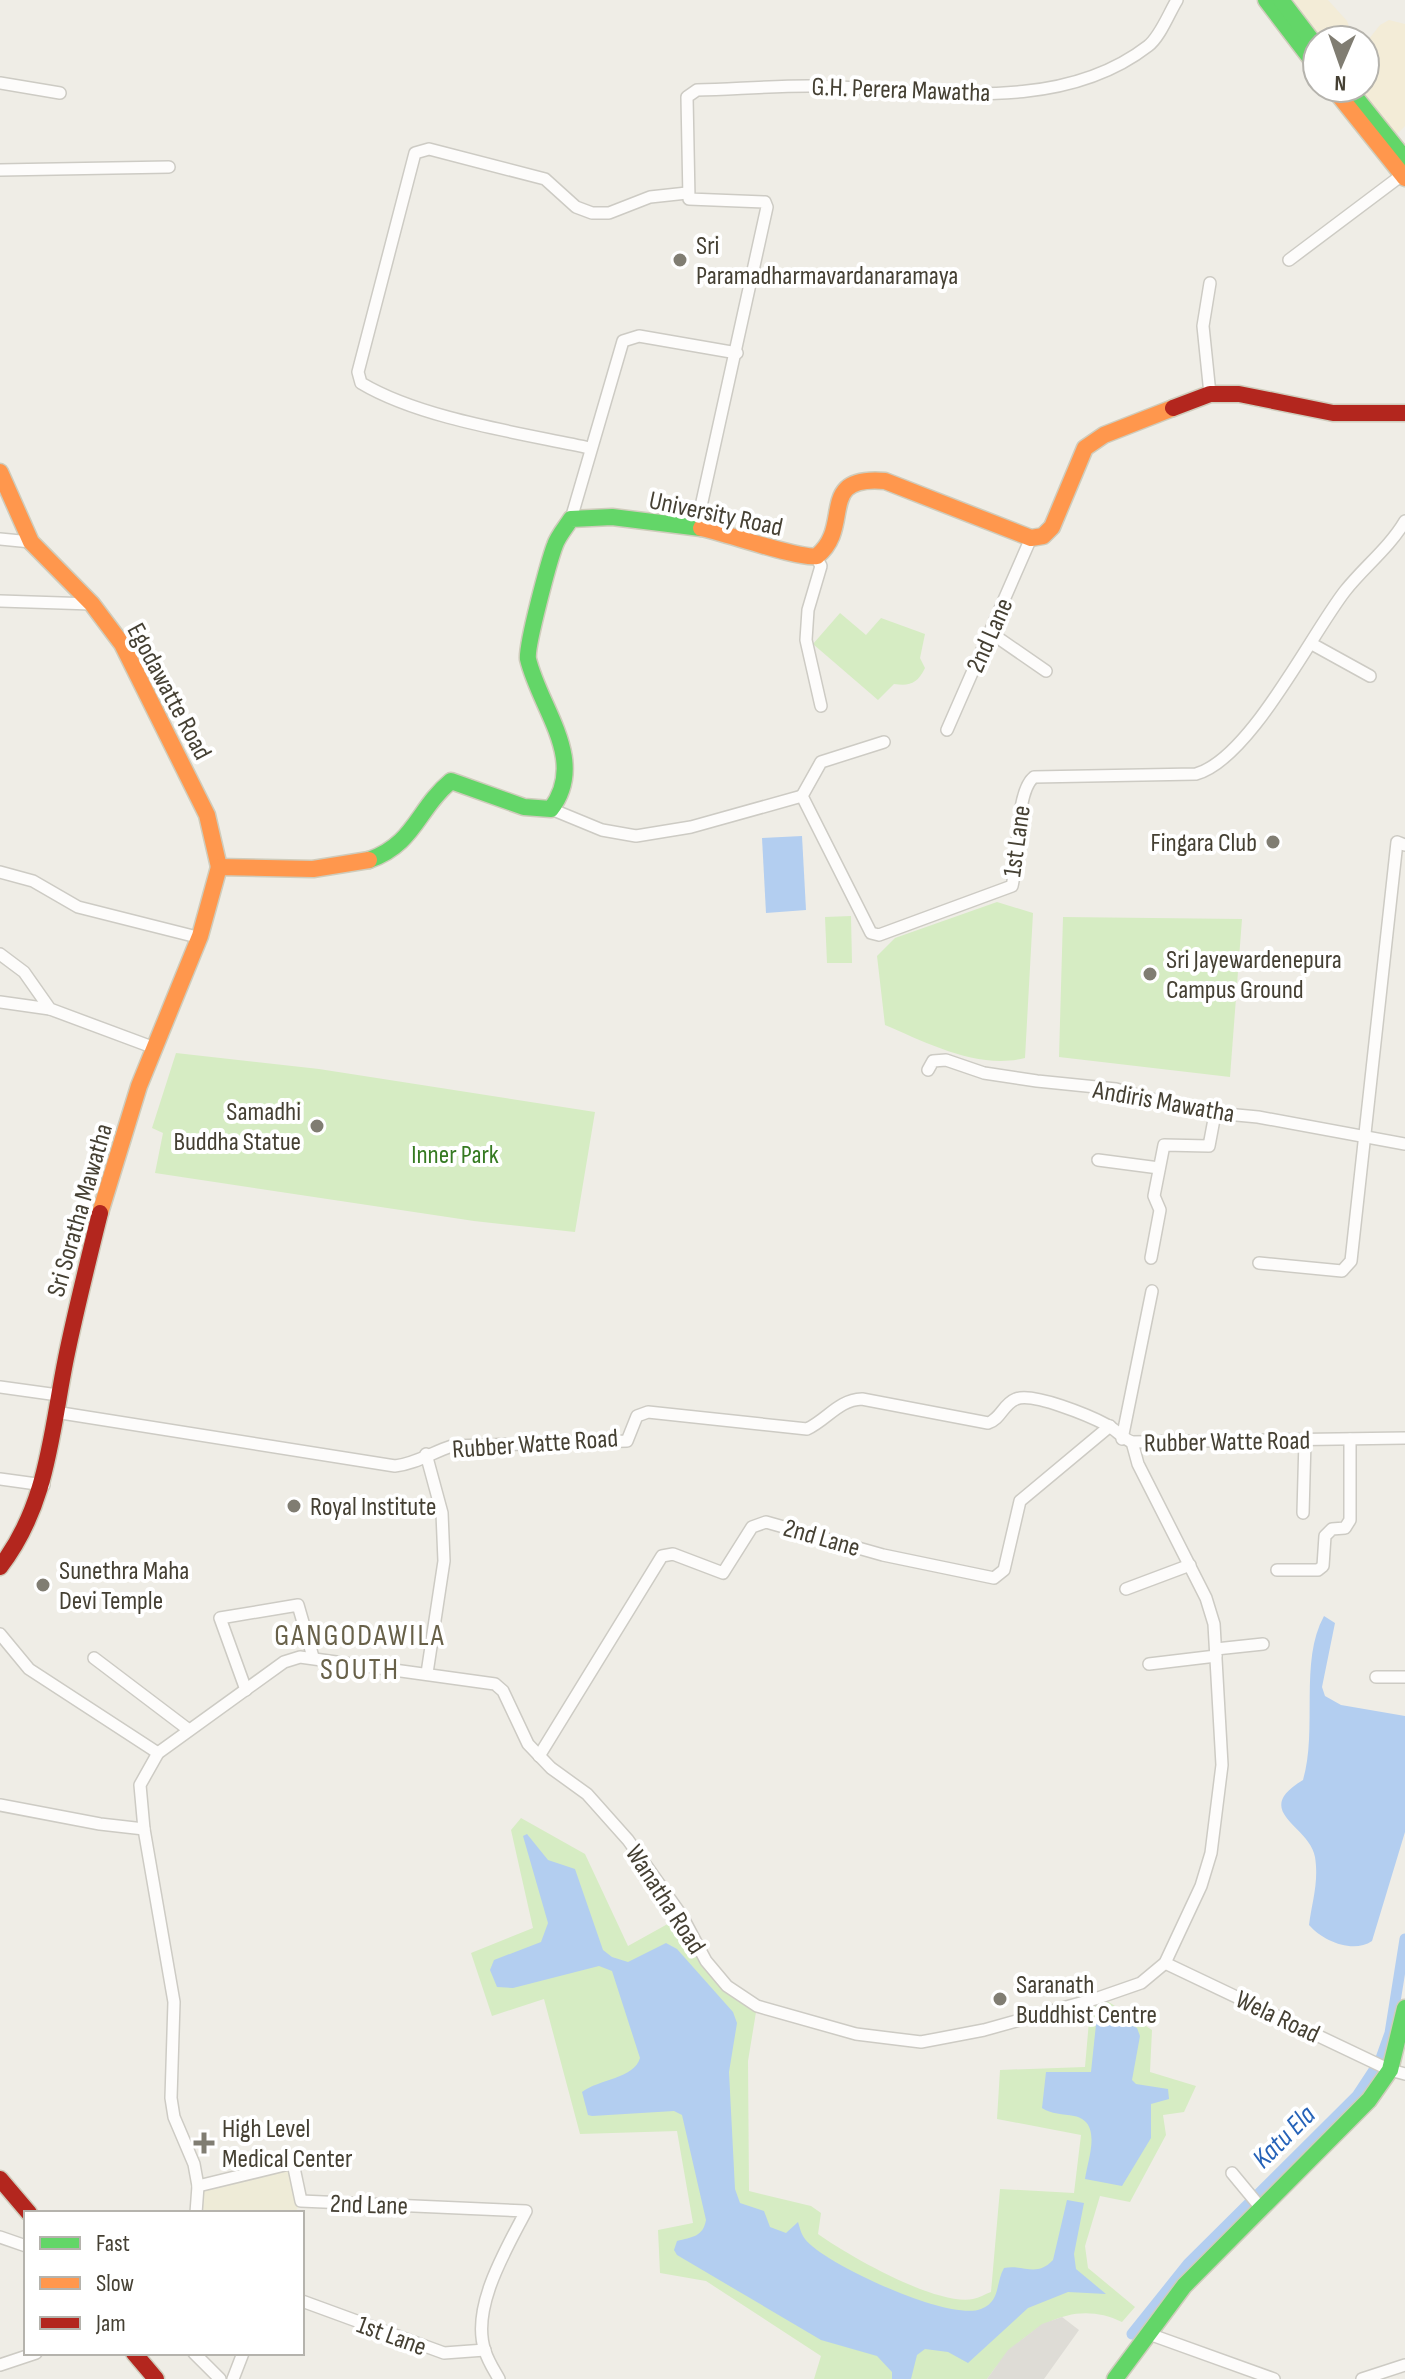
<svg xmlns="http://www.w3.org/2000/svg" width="1405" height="2379" font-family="'Sofia Sans Condensed',sans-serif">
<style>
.commercial{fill:#f3ecd7}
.education{fill:#eeebd7}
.green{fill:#d6ecc3}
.parking{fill:#dedcd6}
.water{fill:#b3cef0}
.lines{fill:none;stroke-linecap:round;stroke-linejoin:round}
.canal{stroke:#b3cef0;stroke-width:11}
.street-casing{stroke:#cdcbc4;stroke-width:14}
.fast-casing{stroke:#cfccbc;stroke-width:19}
.slow-casing{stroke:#cfccbc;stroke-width:19}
.jam-casing{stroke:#cfccbc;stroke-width:19}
.street{stroke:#fdfcfb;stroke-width:11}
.fast{stroke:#63d668;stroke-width:16}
.slow{stroke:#ff974d;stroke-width:16}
.jam{stroke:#b3261e;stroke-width:16}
.poi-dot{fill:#807d72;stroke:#fff;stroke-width:3}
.labels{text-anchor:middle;stroke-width:8;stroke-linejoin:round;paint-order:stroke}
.street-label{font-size:26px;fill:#454033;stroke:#fff}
.poi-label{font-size:26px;fill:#454033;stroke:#fff;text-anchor:start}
.park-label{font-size:26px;fill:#367a22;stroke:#fff}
.water-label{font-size:28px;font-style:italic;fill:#2562b8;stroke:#fff}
.quarter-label{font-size:30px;letter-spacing:2px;fill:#686149;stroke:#fff}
</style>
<rect width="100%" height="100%" fill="#efede6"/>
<!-- commercial -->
<g class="commercial">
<path d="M1292,0H1328L1347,21L1354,40H1321Z"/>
<path d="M1389,20L1405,24V126L1394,137L1356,88H1365V44L1380,25Z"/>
</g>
<!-- education -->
<path class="education" d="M294,2169L301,2201L295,2213H196L199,2191Z"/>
<!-- green -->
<g class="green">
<path d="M840,613L866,635L881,618L925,634L920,658L925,668C917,684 910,686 894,684L878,700L813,644Z"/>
<path d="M997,902L1033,913L1025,1058C979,1070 927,1043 885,1025L877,956L895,938Z"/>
<path d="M851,916L852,963H827L825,917Z"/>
<path d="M1063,917L1242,919L1230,1077L1059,1057Z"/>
<path d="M176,1053L319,1069L595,1112L575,1232L474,1221L155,1173L163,1133L152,1128Z"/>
<path d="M521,1818L585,1854L628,1946L682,1916L706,1961L757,2006L748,2061L749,2191L811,2206L821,2213L818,2234C849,2256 936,2306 973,2299C979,2298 985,2294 991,2292L1000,2189L1074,2193L1081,2135L997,2119L1000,2070L1085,2067L1089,2021L1083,2003L1101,1997L1152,2030L1150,2072L1196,2086L1184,2112L1163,2115L1166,2135L1130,2202L1100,2196L1085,2246L1088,2268L1135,2307L1122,2322C1067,2295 1018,2335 987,2379H814L821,2356L706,2281L660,2273L658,2230L693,2223L677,2131L580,2134L544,1999L492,2016L471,1953L533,1928L511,1830Z"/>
</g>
<!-- parking -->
<path class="parking" d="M1062,2317L1079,2330L1044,2379H987L1008,2350L1042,2324Z"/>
<!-- water -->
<g class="water">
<path d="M802,836L806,910L766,913L762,838Z"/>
<path d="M1324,1616L1335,1623L1322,1687L1325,1696L1341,1705L1405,1716V1832L1372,1941C1353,1954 1323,1941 1309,1925C1312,1902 1319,1882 1315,1857C1310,1825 1250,1812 1303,1780C1318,1730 1299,1661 1324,1616Z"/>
<path d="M527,1834L548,1860L575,1869L603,1950L612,1957L628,1962L666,1943L677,1949L733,2012L737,2023L729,2072L735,2189L740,2203L764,2211L770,2227L786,2233L798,2222C800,2228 801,2234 805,2239C824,2264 950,2322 981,2309C1001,2301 995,2284 1004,2268C1024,2264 1036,2278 1053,2260L1067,2200L1084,2203L1074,2254L1076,2269L1106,2294L1068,2292L1028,2308L968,2363L948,2352L925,2349L917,2355L911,2379H892V2372L877,2356L821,2340L677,2255L674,2250L677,2241C692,2237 703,2237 706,2220L682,2115L674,2111L592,2116L588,2115L582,2092C599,2079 634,2079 640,2058L612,1971L599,1966L513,1988L497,1987L490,1970L494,1960L541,1942L548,1923L523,1836Z"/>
<path d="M1103,2012L1137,2028L1140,2036L1132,2080L1136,2084L1168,2089L1169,2099L1151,2104V2138L1122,2186L1085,2179C1088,2158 1103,2122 1074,2116C1063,2114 1051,2114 1042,2108L1046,2072H1091L1097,2015Z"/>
</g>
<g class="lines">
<!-- canal -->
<path class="canal" d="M1132,2334L1188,2264L1357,2096L1380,2061L1390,2033L1405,1939"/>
<!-- street casing -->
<g class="street-casing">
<g id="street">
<path d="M0,83L60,93"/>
<path d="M0,170L169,167"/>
<path d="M1289,260L1402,175"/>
<path d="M1210,394L1203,326L1210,283"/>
<path d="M590,448C521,433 421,419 361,383L358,372L415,153L429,149L545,179L576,207L592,213H609L650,197L687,193"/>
<path d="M571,519L623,341L639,336L737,353"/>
<path d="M696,529L767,207L765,202L689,199L687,97L697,90C734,89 771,86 808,86C917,87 1054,119 1148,46C1160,37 1169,13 1177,0"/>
<path d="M0,539L31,542"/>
<path d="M816,557L821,566L808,610L806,640L821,706"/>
<path d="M0,601L92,604"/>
<path d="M991,633L1046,671"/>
<path d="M1312,644L1370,676"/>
<path d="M947,730L1031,538"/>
<path d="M802,796L821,762L884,742"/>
<path d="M551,809L602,830L636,836L691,827L802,796L871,933L879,935L1012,886C1019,859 1015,792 1034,777L1196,774C1250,759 1310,636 1345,591C1364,567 1389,548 1405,521"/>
<path d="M0,872L33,881L78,907L197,937"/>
<path d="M0,954L24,972L50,1009L152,1047"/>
<path d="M0,1002L50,1009"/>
<path d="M928,1070L933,1061L946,1060L984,1073L1037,1081L1116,1089L1194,1111L1258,1117L1405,1144"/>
<path d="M1098,1160L1159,1168"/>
<path d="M1151,1258L1160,1210L1154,1196L1164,1145L1209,1146L1215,1114"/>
<path d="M1259,1263L1342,1271L1351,1261L1397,842L1405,845"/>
<path d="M0,1387L58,1395"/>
<path d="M55,1412L395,1466C415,1464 433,1452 452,1446L627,1441L637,1416L648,1412L807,1429C828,1419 838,1400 862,1399L988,1423C1001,1419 1003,1404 1016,1399C1033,1392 1090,1416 1107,1425C1117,1430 1121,1438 1132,1442L1405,1438"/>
<path d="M1122,1439L1152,1291"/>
<path d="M426,1454L442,1513L444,1561L427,1673"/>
<path d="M0,1479L44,1485"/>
<path d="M1303,1513L1305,1440"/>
<path d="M1277,1570H1318L1323,1566L1325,1536L1332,1529L1345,1528L1350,1520V1439"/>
<path d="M1126,1589L1190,1565"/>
<path d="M0,1634L29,1669L158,1753"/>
<path d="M1216,1649L1263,1644"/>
<path d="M94,1658L189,1730"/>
<path d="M1149,1664L1216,1656"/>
<path d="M1376,1677H1405"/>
<path d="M246,1690L220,1618L298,1605L313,1657"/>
<path d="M539,1756L662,1556L673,1554L723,1573L752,1527L766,1522L883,1555L994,1578L1004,1570L1020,1501L1110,1426"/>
<path d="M0,1805L100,1824L144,1829"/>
<path d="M1165,1963L1390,2070L1405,2074"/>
<path d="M1232,2173L1261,2208"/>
<path d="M198,2186L293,2163L301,2201L526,2211C507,2248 470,2308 485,2351C488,2361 494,2370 499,2379"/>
<path d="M196,2213L198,2186L194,2164L174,2117L171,2098L174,2002L144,1829L140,1785L158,1753L284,1662L300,1657L495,1684L503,1691L528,1744L551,1768L587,1794L628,1840L682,1916L706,1961L727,1986L757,2006L856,2034L921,2042L984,2030L1095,1999L1141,1983L1165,1963L1201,1886L1211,1853L1222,1765L1214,1624L1206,1598L1138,1464L1132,1442"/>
<path d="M0,2237L26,2246"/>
<path d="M302,2301L444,2353L485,2350"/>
<path d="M1149,2334L1274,2379"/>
<path d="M194,2353L220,2379"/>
<path d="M0,2365L36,2353"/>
<path d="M233,2379L243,2353"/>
<path d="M1362,2379L1405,2365"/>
</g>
</g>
<!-- fast casing -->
<g class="fast-casing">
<g id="fast">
<path d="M1266,0L1317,67"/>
<path d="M1281,0L1317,47"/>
<path d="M1348,88L1405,159"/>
<path d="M369,860C415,844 417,809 451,781L524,807L551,809C588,760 540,709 528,659C526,646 549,561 555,545C558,536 566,527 571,519L612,517L701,528"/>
<path d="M1115,2379L1184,2286L1369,2100L1390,2070L1405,2008"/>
</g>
</g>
<!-- slow casing -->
<g class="slow-casing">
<g id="slow">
<path d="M1333,88L1405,178"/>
<path d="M0,472L31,542L92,604L122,644L207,815L219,867"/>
<path d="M701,528C726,533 801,560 817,556C854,526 815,475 885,481L1031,538L1043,536L1052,527L1085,448L1104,435L1173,408"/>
<path d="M100,1213L139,1086L200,936L219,867L313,869L369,860"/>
</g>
</g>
<!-- jam casing -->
<g class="jam-casing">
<g id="jam">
<path d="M1173,408L1210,394H1239L1333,413H1405"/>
<path d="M0,1567C48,1505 51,1432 66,1358C76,1309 88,1261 100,1213"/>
<path d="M0,2179L29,2213"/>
<path d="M134,2353L156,2379"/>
</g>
</g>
<!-- street -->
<use href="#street" class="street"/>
<!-- fast -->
<use href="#fast" class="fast"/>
<!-- slow -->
<use href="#slow" class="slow"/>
<!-- jam -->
<use href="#jam" class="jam"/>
</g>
<!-- markers -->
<g class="poi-dot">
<circle cx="680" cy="260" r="8"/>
<circle cx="1273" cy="842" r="8"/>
<circle cx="1150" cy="974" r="8"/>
<circle cx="317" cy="1126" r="8"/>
<circle cx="294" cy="1506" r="8"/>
<circle cx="43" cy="1585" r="8"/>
<circle cx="1000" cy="1999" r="8"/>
<path d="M200 2131h8v8h8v8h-8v8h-8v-8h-8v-8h8z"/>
</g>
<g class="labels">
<!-- street labels -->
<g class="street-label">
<text transform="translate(901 89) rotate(2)" y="9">G.H. Perera Mawatha</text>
<text transform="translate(716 513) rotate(12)" y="9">University Road</text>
<text transform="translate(989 635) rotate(-66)" y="9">2nd Lane</text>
<text transform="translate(170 691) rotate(62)" y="9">Egodawatte Road</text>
<text transform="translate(1016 841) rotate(-82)" y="9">1st Lane</text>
<text transform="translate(1164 1101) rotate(10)" y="9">Andiris Mawatha</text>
<text transform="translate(79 1210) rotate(-74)" y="9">Sri Soratha Mawatha</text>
<text transform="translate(1227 1441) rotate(-1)" y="9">Rubber Watte Road</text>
<text transform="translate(535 1443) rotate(-4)" y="9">Rubber Watte Road</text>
<text transform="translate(822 1537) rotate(16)" y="9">2nd Lane</text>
<text transform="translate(666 1899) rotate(57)" y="9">Wanatha Road</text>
<text transform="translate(1278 2016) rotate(25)" y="9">Wela Road</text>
<text transform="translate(369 2204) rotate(2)" y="9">2nd Lane</text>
<text transform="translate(392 2335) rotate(20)" y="9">1st Lane</text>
</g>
<!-- poi labels -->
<g class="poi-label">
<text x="696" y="254">Sri<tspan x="696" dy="30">Paramadharmavardanaramaya</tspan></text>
<text x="1257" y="851" text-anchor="end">Fingara Club</text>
<text x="1166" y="968">Sri Jayewardenepura<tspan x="1166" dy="30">Campus Ground</tspan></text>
<text x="301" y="1120" text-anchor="end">Samadhi<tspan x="301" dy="30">Buddha Statue</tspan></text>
<text x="310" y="1515">Royal Institute</text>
<text x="59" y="1579">Sunethra Maha<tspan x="59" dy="30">Devi Temple</tspan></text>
<text x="1016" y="1993">Saranath<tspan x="1016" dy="30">Buddhist Centre</tspan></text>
<text x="222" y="2137">High Level<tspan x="222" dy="30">Medical Center</tspan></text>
</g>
<!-- park labels -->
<g class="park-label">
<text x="455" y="1163">Inner Park</text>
</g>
<!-- water labels -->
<g class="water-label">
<text transform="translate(1283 2136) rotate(-45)" y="10">Katu Ela</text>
</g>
<!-- quarter labels -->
<g class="quarter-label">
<text x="360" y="1645">GANGODAWILA<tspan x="360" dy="34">SOUTH</tspan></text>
</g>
</g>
<!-- legend -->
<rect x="24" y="2211" width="280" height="144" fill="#ffffff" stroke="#b5b3ad" stroke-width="2"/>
<rect x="40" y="2237" width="40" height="12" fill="#63d668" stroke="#b5b3ad" stroke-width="2"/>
<text x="96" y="2251" font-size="24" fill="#454033">Fast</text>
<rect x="40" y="2277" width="40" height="12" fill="#ff974d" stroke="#b5b3ad" stroke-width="2"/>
<text x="96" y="2291" font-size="24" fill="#454033">Slow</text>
<rect x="40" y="2317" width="40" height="12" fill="#b3261e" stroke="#b5b3ad" stroke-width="2"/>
<text x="96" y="2331" font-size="24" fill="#454033">Jam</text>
<!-- north arrow -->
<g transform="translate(1341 64) rotate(182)"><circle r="38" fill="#ffffff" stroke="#b5b3ad" stroke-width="2"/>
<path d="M0-6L14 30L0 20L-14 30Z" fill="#807d72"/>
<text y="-12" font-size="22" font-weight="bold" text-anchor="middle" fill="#454033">N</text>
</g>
</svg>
